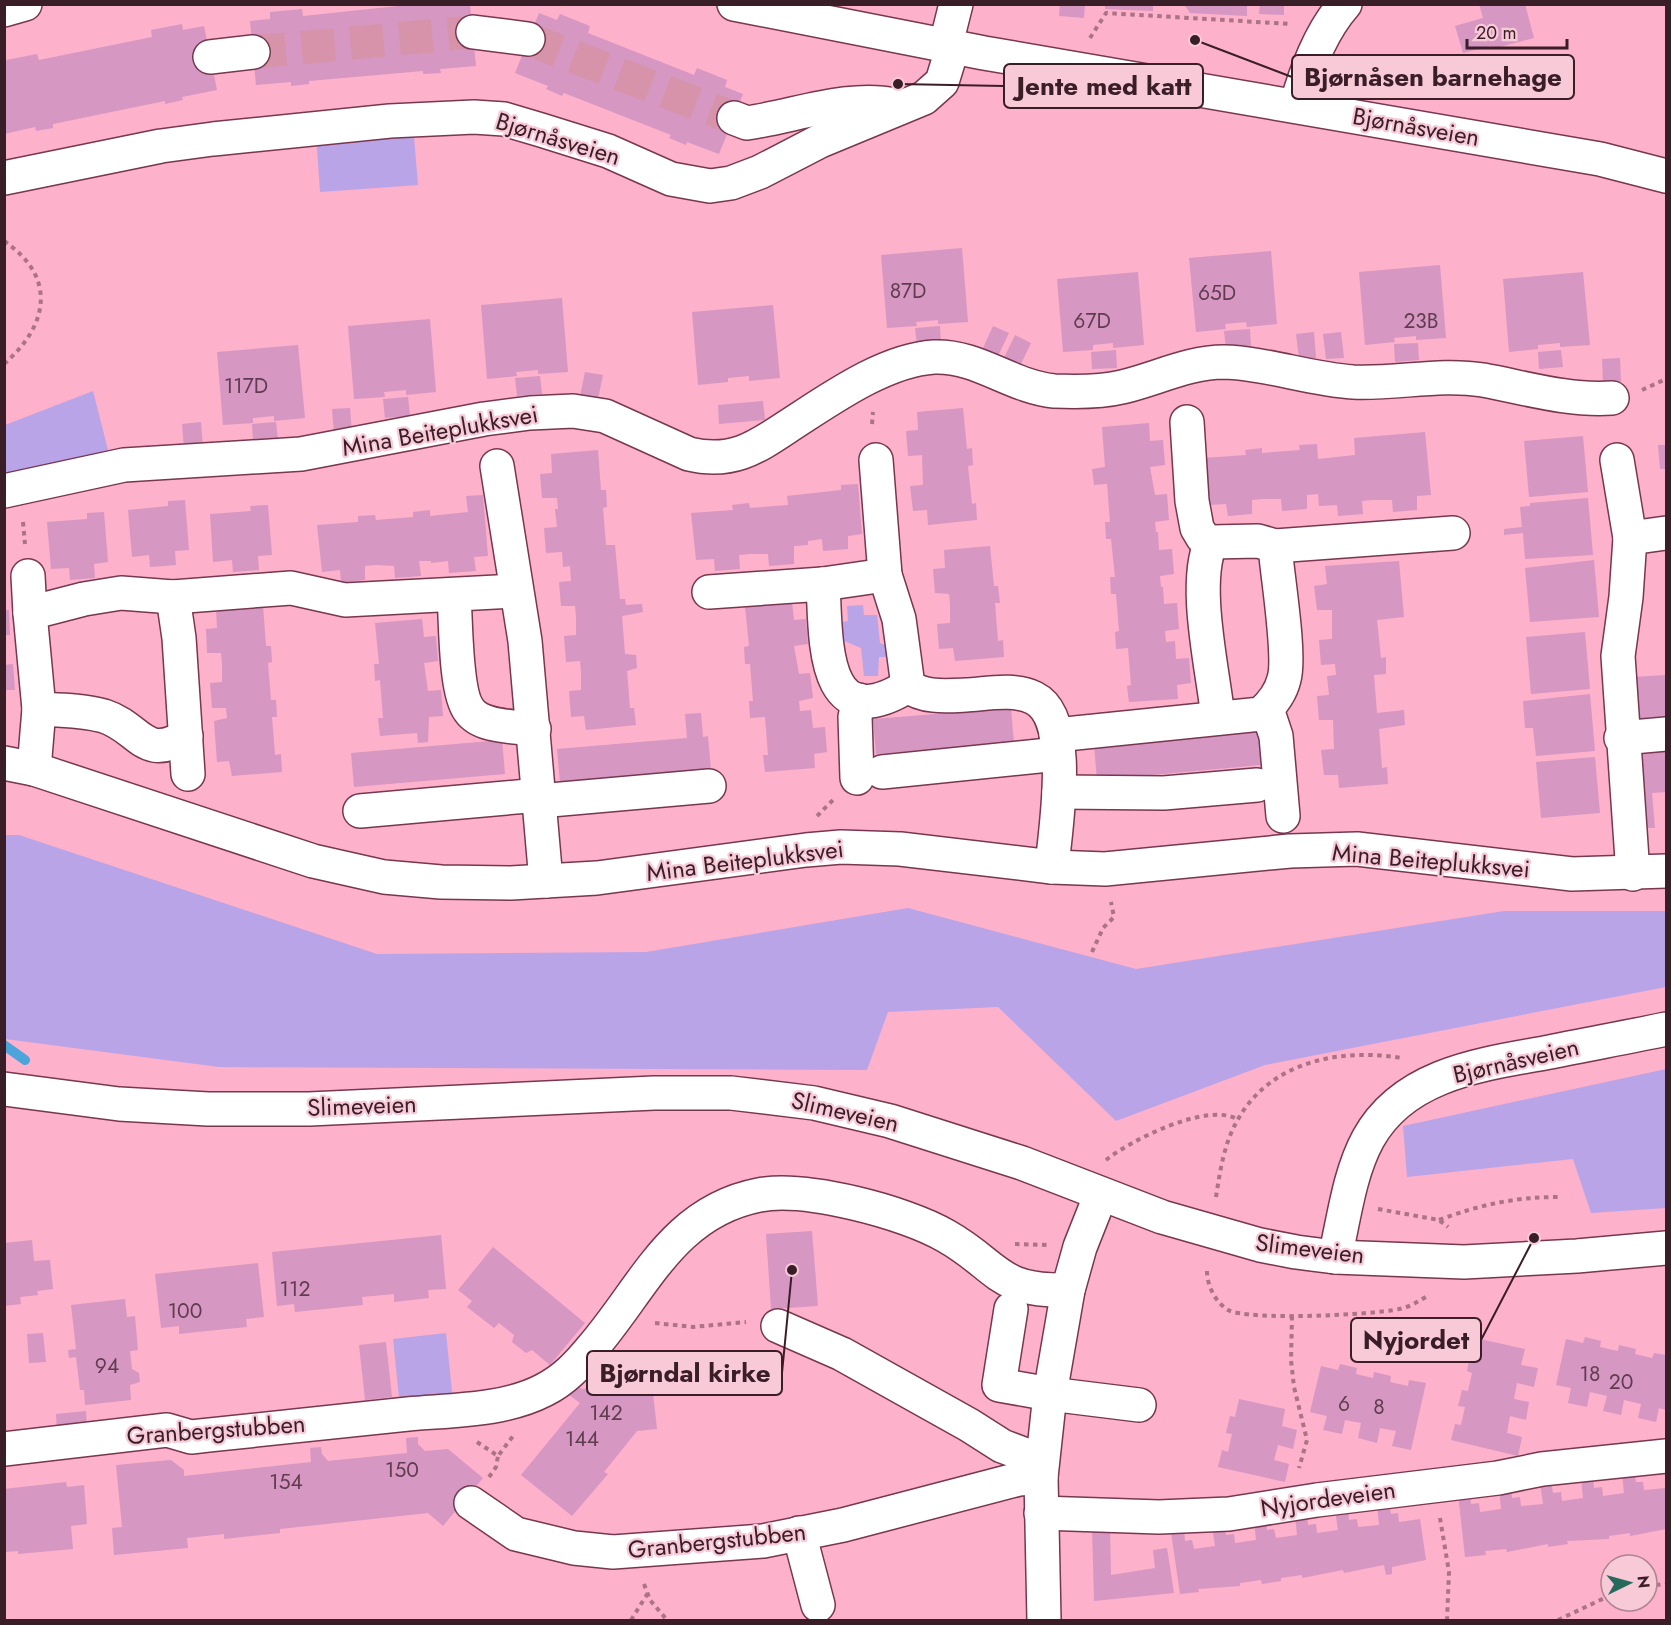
<svg xmlns="http://www.w3.org/2000/svg" width="1671" height="1625" font-family="Jost,sans-serif">
<style>
.green{fill:#b9a4e8}
.lines{fill:none;stroke-linecap:round;stroke-linejoin:round}
.stream{stroke:#4ca5da;stroke-width:10}
.building{fill:#d697c3}
.minor-tunnel{stroke:#d693a9;stroke-width:33;stroke-dasharray:33 16;stroke-linecap:butt}
.minor-casing{stroke:#77374f;stroke-width:36}
.path{stroke:#ab7386;stroke-width:4;stroke-dasharray:4.5 4.5;stroke-linecap:butt}
.minor{stroke:#fff;stroke-width:33}
.labels{text-anchor:middle;stroke-width:4.5;stroke-linejoin:round;paint-order:stroke}
.number-label{font-size:21px;fill:#603c4e}
.street-label{font-size:24px;fill:#391d27;stroke:#f8c9d7}
.leader{fill:none;stroke:#391d27;stroke-width:2}
.callout-dot{fill:#391d27;stroke:#f8c9d7;stroke-width:2}
.callout{fill:#f8c9d7;stroke:#391d27;stroke-width:2}
.callout-label{font-size:26px;text-anchor:middle;font-weight:bold;fill:#391d27}
</style>
<rect width="100%" height="100%" fill="#fdb1ca"/>
<!-- green -->
<g class="green">
<path d="M413,125L418,185L320,192L316,133Z"/>
<path d="M93,391L108,450L5,477V425Z"/>
<path d="M863,605L864,615H877L880,643L885,645L891,642L893,657H879L878,676H864L861,648L835,637L839,615L843,622L848,621L847,606Z"/>
<path d="M5,835H19L377,954L646,952L908,908L1136,969L1504,911H1666V987L1265,1065L1116,1121L998,1007L888,1012L867,1070L219,1067L5,1039Z"/>
<path d="M1666,1069V1208L1591,1213L1573,1159L1407,1177L1403,1126Z"/>
<path d="M446,1333L453,1401L400,1407L393,1339Z"/>
</g>
<g class="lines">
<!-- stream -->
<path class="stream" d="M4,1045L25,1060"/>
</g>
<!-- building -->
<g class="building">
<path d="M417,4H470L476,66L440,69L441,73L423,74V71L309,81V84L291,86V82L256,85L250,21L270,19V12L302,9L303,16Z"/>
<path d="M1060,4H1085L1084,18L1059,16Z"/>
<path d="M1105,4H1153V11L1105,9Z"/>
<path d="M1184,4H1247V16L1190,13Z"/>
<path d="M1260,4H1284V15L1259,14Z"/>
<path d="M1479,4H1525L1534,38L1492,49L1491,46L1463,53L1455,26L1483,18Z"/>
<path d="M539,13L557,20L560,14L590,26L588,33L694,75L697,68L727,80L725,87L743,94L719,154L687,142L686,145L669,138L671,135L564,93L562,96L546,89L548,86L515,73Z"/>
<path d="M182,24L183,30L204,26L217,90L182,97L183,100L165,104V101L53,124V128L36,131L35,127L4,134L6,60L37,54L39,60L152,37L151,30Z"/>
<path d="M962,248L968,322L938,324V320L916,322L917,326L887,328L881,255Z"/>
<path d="M1271,251L1277,324L1247,327L1246,322L1225,324L1226,329L1196,332L1189,258Z"/>
<path d="M1440,265L1446,338L1416,340V336L1394,338L1395,342L1365,345L1359,272Z"/>
<path d="M1138,272L1144,345L1113,348V343L1093,345V350L1063,352L1057,279Z"/>
<path d="M1583,272L1590,345L1560,347V343L1538,345V349L1509,352L1503,279Z"/>
<path d="M562,298L568,372L538,374V370L516,372L517,376L487,379L481,305Z"/>
<path d="M773,305L780,378L749,381V376L728,378V382L698,385L692,312Z"/>
<path d="M430,319L436,392L406,395V390L384,392L385,397L354,399L348,326Z"/>
<path d="M940,326L941,344L917,346L915,328Z"/>
<path d="M993,326L1009,333L998,356L983,348Z"/>
<path d="M1250,329L1251,346L1226,349L1224,331Z"/>
<path d="M1314,332L1316,358L1299,359L1296,334Z"/>
<path d="M1341,332L1344,358L1326,359L1323,334Z"/>
<path d="M1015,335L1031,343L1020,366L1004,358Z"/>
<path d="M1418,343L1419,360L1395,362L1394,344Z"/>
<path d="M298,345L305,418L274,421V416L253,418V423L223,425L217,352Z"/>
<path d="M1116,350L1117,368L1092,369L1091,352Z"/>
<path d="M1561,350L1563,367L1539,369L1538,352Z"/>
<path d="M1620,358L1621,382L1603,383L1602,359Z"/>
<path d="M585,372L603,375L598,399L580,396Z"/>
<path d="M540,376L542,394L517,396L515,378Z"/>
<path d="M408,397L410,416L385,418L383,399Z"/>
<path d="M763,401L765,420L719,424L718,405Z"/>
<path d="M350,408L352,432L334,434L332,409Z"/>
<path d="M963,408L967,449L972,448L973,465L968,466L972,504L976,503L977,520L928,525L927,510L913,511L910,486L923,485L922,455L908,456L906,431L918,430L917,412Z"/>
<path d="M201,422L203,447L184,449L182,424Z"/>
<path d="M276,422L278,440L253,442L252,424Z"/>
<path d="M1149,423L1150,441L1163,440L1165,465L1150,467L1155,495L1167,494L1169,520L1155,522L1156,532H1158L1159,550L1172,549L1174,574L1160,576L1161,587H1163L1164,604L1177,603L1179,629L1165,631L1166,642L1175,641L1176,659L1189,658L1191,683L1177,685L1178,699L1129,702L1127,686L1131,685L1128,648L1116,649L1115,632L1119,631L1116,594H1111L1110,577H1115L1111,539H1106L1105,522H1110L1107,484L1094,485L1092,469L1105,467L1102,427Z"/>
<path d="M1425,432L1431,495L1417,496V510L1393,512L1392,500H1373L1362,501L1363,514L1338,516L1337,505L1319,506L1318,494L1307,495V509L1282,511L1281,499H1263L1252,500V514L1228,516L1226,504L1209,505L1204,458L1246,455L1245,450L1262,448V453L1300,450L1299,445L1317,444L1318,459L1355,455L1354,438Z"/>
<path d="M1583,436L1588,492L1529,497L1524,441Z"/>
<path d="M1658,445H1666V469H1660Z"/>
<path d="M598,450L601,490H606L607,507L603,508L606,545H615L620,599H625L626,605L642,604L643,612L622,616L625,654L636,655L637,668L627,671L630,708H634L636,725L586,730L584,716L571,717L569,691L581,690V672L580,661L566,662L564,636L576,635V617L575,606H561L559,582L571,581L570,566L563,567L562,552L546,553L544,528L557,527L555,509H558L557,498H542L540,474L552,473L551,454Z"/>
<path d="M858,484L862,534L848,536V549L823,551L822,539L808,541V545L794,546V564L769,566L768,554H750L739,555L740,569L715,571L714,559L696,560L691,513L733,510L732,505L749,503L750,508L788,505L787,496L841,490V485Z"/>
<path d="M483,495L488,556L474,557L476,571L449,573L448,561L431,563V561H419L421,576L395,578L394,566L376,565L365,566V580L341,583L340,570L322,572L317,525L358,522V516L375,515L376,520L413,517V512L430,510V516L468,512L466,496Z"/>
<path d="M1588,498L1593,555L1525,559L1523,533L1504,535V529L1522,527L1520,507L1530,506V503Z"/>
<path d="M185,500L189,550L175,551L176,565L150,567L149,555L132,557L128,510L168,506V501Z"/>
<path d="M268,505L272,555L258,556L259,570L233,572L232,560L213,562L210,514L251,511L250,506Z"/>
<path d="M104,512L108,562L94,564L95,578L70,580L69,568L51,569L47,522L87,519V513Z"/>
<path d="M990,546L994,586H998L1000,603H995L998,641L1003,640L1004,657L955,661L953,648L939,649L937,624L950,623V604L949,594L935,593L933,569L945,568L944,550Z"/>
<path d="M1594,560L1599,617L1530,622L1525,568Z"/>
<path d="M1399,561L1404,617L1377,620L1381,658L1386,657V674L1374,675L1377,713L1404,710L1405,725L1379,729L1382,768L1387,767L1388,784L1339,788L1338,775H1324L1321,750L1334,749L1333,720H1319L1317,696L1329,695L1327,676L1336,675L1335,664L1321,665L1319,640L1332,639V610H1317L1314,586L1327,584L1325,566Z"/>
<path d="M792,602L794,620L806,619L808,644L794,646L799,674L810,673L813,698L799,701L800,711L811,710L813,728L825,727L827,752L814,754L815,768L765,772L763,755H768L765,717L750,718L749,701H753L750,664H745L744,647L749,646L745,606Z"/>
<path d="M263,605L266,646H271L272,662L268,663L271,700H276L277,717H272L275,755L281,754L282,772L232,776L229,761L217,762L214,721L227,718L226,708H212L210,683L222,682V664L221,653H207L206,629L217,628L216,609Z"/>
<path d="M4,610H9L10,635H4Z"/>
<path d="M422,619L424,637L436,636L438,661L424,663L428,691L441,690L443,716L429,717L428,742L418,743L417,733L380,736L378,718H383L380,680L375,681L374,664H379L375,623Z"/>
<path d="M1585,632L1590,689L1531,694L1526,637Z"/>
<path d="M13,664L15,690H4V665Z"/>
<path d="M1666,675V716L1635,719L1632,677Z"/>
<path d="M1590,694L1595,751L1536,756L1533,728H1525L1523,701Z"/>
<path d="M1011,708L1014,743L876,754L873,719Z"/>
<path d="M701,713L703,737L708,736L711,770L560,783L557,749L687,738L685,714Z"/>
<path d="M1258,730L1261,765L1097,780L1094,745Z"/>
<path d="M502,740L505,774L354,787L351,753Z"/>
<path d="M1666,750V792L1652,793L1655,828H1647L1638,752Z"/>
<path d="M1595,757L1600,813L1541,818L1536,762Z"/>
<path d="M812,1231L818,1306L771,1309L766,1234Z"/>
<path d="M441,1235L446,1289L428,1290L429,1298L394,1302V1294L362,1297L363,1305L295,1312L294,1304L277,1306L272,1252Z"/>
<path d="M32,1240L34,1261L50,1260L53,1289L37,1291L38,1295L20,1297L21,1304L4,1306V1243Z"/>
<path d="M493,1247L585,1323L550,1365L532,1350L526,1353L512,1342L514,1335L499,1323L494,1328L467,1307L472,1301L458,1290Z"/>
<path d="M258,1263L264,1317L246,1319L247,1327L197,1332L179,1334V1326L161,1328L155,1274Z"/>
<path d="M125,1299L127,1317L135,1316L138,1350L130,1351L132,1369L139,1373L140,1382L130,1385L131,1400L85,1405L84,1390H80L76,1357L69,1358L68,1350L76,1349L71,1305Z"/>
<path d="M43,1333L46,1362L29,1363L27,1334Z"/>
<path d="M1585,1337L1601,1341L1600,1347L1618,1351L1619,1345L1636,1349L1635,1354L1652,1358L1654,1353L1666,1355V1410L1659,1408L1656,1422L1638,1418L1641,1404L1624,1400L1621,1415L1603,1411L1607,1396L1590,1392L1587,1407L1568,1403L1571,1388L1556,1385L1566,1339L1583,1343Z"/>
<path d="M1480,1339L1525,1349L1521,1365L1538,1368L1534,1387L1517,1383L1514,1399L1529,1402L1526,1420L1510,1416L1507,1433L1522,1437L1518,1456L1451,1440L1455,1424L1461,1425L1465,1407L1458,1406L1462,1390L1468,1391L1472,1373L1467,1371L1470,1355L1476,1356Z"/>
<path d="M386,1342L392,1397L365,1400L359,1345Z"/>
<path d="M1340,1364L1357,1368L1356,1374L1373,1378L1374,1372L1391,1376L1390,1382L1408,1386L1409,1380L1426,1383L1411,1450L1392,1446L1396,1431L1380,1428L1377,1443L1358,1438L1361,1423L1345,1420L1342,1434L1323,1430L1327,1416L1310,1412L1321,1366L1338,1370Z"/>
<path d="M650,1367L657,1429L637,1431L604,1472L608,1474L572,1516L521,1475L580,1403L568,1394L576,1384L582,1389L591,1388L605,1372Z"/>
<path d="M1239,1399L1285,1409L1282,1426L1297,1430L1293,1449L1278,1445L1274,1460L1289,1464L1285,1482L1218,1467L1222,1450L1228,1452L1232,1434L1226,1433L1230,1416L1235,1417Z"/>
<path d="M86,1411L87,1428L57,1432L56,1414Z"/>
<path d="M418,1437V1444L425,1451L448,1449L483,1478L443,1526L428,1513L280,1529V1533L224,1539V1534L187,1538L188,1548L114,1555L112,1528L122,1527L116,1465L171,1460L184,1470V1476L311,1462L310,1448L321,1447L322,1454L328,1461L407,1453L406,1438Z"/>
<path d="M1634,1471L1636,1482H1643L1644,1490L1666,1488V1529L1630,1536V1533L1609,1536V1539L1567,1541L1568,1544L1548,1547V1544L1507,1552L1506,1549L1485,1551L1486,1555L1465,1557L1458,1494L1470,1492L1471,1504L1479,1503L1480,1512L1501,1509L1499,1489L1511,1487L1512,1498L1520,1497L1521,1506L1543,1504L1540,1483L1551,1482L1553,1493L1561,1492L1562,1501L1583,1498L1581,1478L1593,1476L1594,1488L1602,1487L1603,1496L1624,1493L1622,1473Z"/>
<path d="M66,1482L67,1487L84,1485L87,1524L71,1526L73,1549L18,1554V1551L4,1552V1489Z"/>
<path d="M1389,1503L1391,1514L1398,1513L1399,1522L1420,1519L1426,1560L1392,1567V1574L1386,1575L1384,1565L1344,1573L1343,1570L1302,1578V1575L1281,1578V1581L1262,1584L1261,1580L1240,1583V1586L1198,1589L1199,1592L1180,1594L1171,1532L1184,1530L1185,1541L1192,1540L1194,1549L1215,1546L1212,1526L1224,1524L1226,1535L1234,1534L1235,1543L1256,1540L1254,1520L1266,1519L1267,1530L1274,1529L1276,1538L1297,1535L1295,1515L1307,1514L1308,1525L1316,1524L1317,1533L1338,1530L1335,1510L1348,1508L1349,1520L1357,1519L1358,1527L1379,1525L1377,1505Z"/>
<path d="M1092,1528H1110L1111,1575L1155,1568L1153,1550L1167,1548L1174,1593L1094,1601Z"/>
</g>
<g class="lines">
<!-- minor-tunnel -->
<g class="minor-tunnel">
<path d="M528,39L734,118"/>
<path d="M253,52L473,32"/>
</g>
<!-- minor casing -->
<g class="minor-casing">
<g id="minor">
<path d="M734,4L984,53L1600,159L1666,176"/>
<path d="M4,10L25,4"/>
<path d="M473,32L528,39"/>
<path d="M946,44L956,4"/>
<path d="M210,57L253,52"/>
<path d="M1296,106C1306,71 1320,32 1345,4"/>
<path d="M734,118L747,123C796,116 847,95 896,105"/>
<path d="M4,178L161,146L213,139L390,121L474,117L504,119L541,130L608,151L671,179L710,186L731,183L760,172L820,141L924,98L942,82L953,46"/>
<path d="M876,460L885,575L899,619L908,686C924,698 946,696 966,695C986,694 1014,688 1034,698C1075,718 1055,829 1052,867"/>
<path d="M1617,460L1630,538L1626,597L1618,656L1633,874"/>
<path d="M497,466L525,641L546,881"/>
<path d="M4,491L124,465L301,454L484,419L530,413L573,411L605,416L689,454C731,464 754,449 787,427C829,400 884,360 934,357C977,355 1012,387 1054,391C1076,392 1101,392 1122,387C1156,379 1189,362 1224,362C1266,363 1309,379 1353,382C1397,384 1440,373 1483,380C1526,388 1568,401 1612,398"/>
<path d="M1630,538L1666,533"/>
<path d="M1211,542C1192,584 1213,670 1218,718"/>
<path d="M1275,546L1453,533"/>
<path d="M28,576L30,613"/>
<path d="M823,584C826,639 821,740 908,686"/>
<path d="M709,592L823,584L885,575"/>
<path d="M454,596C456,621 455,692 469,710C481,728 515,726 534,729"/>
<path d="M173,597L291,588L345,600L515,591"/>
<path d="M39,709C60,710 83,710 104,716C141,728 143,762 186,736"/>
<path d="M1267,709L1276,736L1283,816"/>
<path d="M1056,735L1261,714C1271,705 1281,692 1284,679C1291,656 1277,574 1275,546L1258,541L1211,542L1203,538L1197,528L1192,501L1187,422"/>
<path d="M1621,738L1666,734"/>
<path d="M4,763L34,769L313,861L384,877L441,882L511,883L597,878L806,850L841,847L900,849L1052,867L1105,869L1290,851L1357,849L1572,874L1666,871"/>
<path d="M34,769L39,709L30,613L84,599L121,593L173,597L179,638L188,774"/>
<path d="M882,772L1058,754"/>
<path d="M857,778L855,717L859,700"/>
<path d="M1059,792L1164,793L1257,785"/>
<path d="M539,801L709,786"/>
<path d="M360,811L539,795"/>
<path d="M4,1089L119,1104L208,1109H309L654,1093H731L814,1103L890,1121L1022,1163L1162,1217L1260,1245L1296,1252L1335,1257L1464,1262L1577,1256L1666,1248"/>
<path d="M1335,1257C1344,1219 1349,1174 1368,1139C1404,1073 1484,1064 1550,1052C1589,1044 1628,1037 1666,1029"/>
<path d="M1011,1309L999,1385L1050,1394L1139,1405"/>
<path d="M778,1326L842,1354L969,1425L1002,1446L1042,1461"/>
<path d="M4,1449L167,1430L191,1437C263,1429 335,1422 408,1414C451,1410 504,1411 544,1390C564,1380 578,1365 592,1348C644,1288 672,1212 759,1195C805,1186 905,1212 946,1236C999,1266 996,1292 1068,1290"/>
<path d="M471,1503L516,1534L574,1548L613,1552L763,1541L843,1525L1019,1479L1041,1477"/>
<path d="M1041,1513L1159,1517L1229,1514L1317,1500L1498,1478L1542,1469L1666,1456"/>
<path d="M799,1533L818,1605"/>
<path d="M1044,1620L1041,1477L1050,1394L1068,1290L1080,1247L1101,1194"/>
</g>
</g>
<!-- path -->
<g class="path">
<path d="M1090,38L1106,13L1291,24"/>
<path d="M4,241C57,277 49,325 4,364"/>
<path d="M1642,390L1666,379"/>
<path d="M872,424L873,412"/>
<path d="M23,522L25,544"/>
<path d="M817,816L833,800"/>
<path d="M1092,952L1103,928L1114,917L1111,902"/>
<path d="M1106,1160C1131,1140 1207,1102 1237,1119"/>
<path d="M1216,1197C1220,1171 1224,1144 1237,1121C1270,1061 1340,1048 1402,1058"/>
<path d="M1378,1209L1439,1220L1448,1227"/>
<path d="M1439,1220C1479,1205 1515,1197 1558,1197"/>
<path d="M1015,1244L1047,1245"/>
<path d="M1207,1271C1207,1285 1215,1302 1228,1310C1249,1321 1373,1315 1399,1309C1410,1307 1419,1301 1429,1295"/>
<path d="M1292,1316L1291,1360L1294,1387L1307,1440L1299,1468"/>
<path d="M655,1323L693,1327L746,1322"/>
<path d="M477,1442L498,1456L513,1436"/>
<path d="M489,1477L496,1467L498,1456"/>
<path d="M1440,1518L1449,1572L1447,1620"/>
<path d="M644,1584L650,1600L667,1620"/>
<path d="M1647,1586L1666,1584"/>
<path d="M631,1620L648,1593"/>
<path d="M1558,1620L1611,1595"/>
</g>
<!-- minor -->
<use href="#minor" class="minor"/>
</g>
<g class="labels">
<!-- number labels -->
<g class="number-label">
<text x="908" y="298">87D</text>
<text x="1217" y="300">65D</text>
<text x="1092" y="328">67D</text>
<text x="1421" y="328">23B</text>
<text x="246" y="393">117D</text>
<text x="295" y="1296">112</text>
<text x="185" y="1318">100</text>
<text x="107" y="1373">94</text>
<text x="1590" y="1381">18</text>
<text x="1621" y="1389">20</text>
<text x="1344" y="1411">6</text>
<text x="1379" y="1414">8</text>
<text x="606" y="1420">142</text>
<text x="582" y="1446">144</text>
<text x="402" y="1477">150</text>
<text x="286" y="1489">154</text>
</g>
<!-- street labels -->
<g class="street-label">
<text transform="translate(1416 127) rotate(10)" y="8">Bjørnåsveien</text>
<text transform="translate(558 139) rotate(17)" y="8">Bjørnåsveien</text>
<text transform="translate(440 431) rotate(-10)" y="8">Mina Beiteplukksvei</text>
<text transform="translate(745 861) rotate(-7)" y="8">Mina Beiteplukksvei</text>
<text transform="translate(1431 861) rotate(5)" y="8">Mina Beiteplukksvei</text>
<text transform="translate(1516 1061) rotate(-13)" y="8">Bjørnåsveien</text>
<text transform="translate(362 1106) rotate(-2)" y="8">Slimeveien</text>
<text transform="translate(845 1112) rotate(13)" y="8">Slimeveien</text>
<text transform="translate(1310 1249) rotate(7)" y="8">Slimeveien</text>
<text transform="translate(216 1430) rotate(-4)" y="8">Granbergstubben</text>
<text transform="translate(1328 1499) rotate(-8)" y="8">Nyjordeveien</text>
<text transform="translate(717 1541) rotate(-6)" y="8">Granbergstubben</text>
</g>
</g>
<!-- callouts -->
<path class="leader" d="M1195 40L1292 77M898 84L1004 86M1534 1238L1481 1340M792 1270L782 1373"/>
<g class="callout-dot">
<circle cx="1195" cy="40" r="6"/>
<circle cx="898" cy="84" r="6"/>
<circle cx="1534" cy="1238" r="6"/>
<circle cx="792" cy="1270" r="6"/>
</g>
<g class="callout">
<rect x="1292" y="55" width="282" height="44" rx="6"/>
<rect x="1004" y="64" width="199" height="44" rx="6"/>
<rect x="1351" y="1318" width="130" height="44" rx="6"/>
<rect x="587" y="1351" width="195" height="44" rx="6"/>
</g>
<g class="callout-label">
<text x="1433" y="86">Bjørnåsen barnehage</text>
<text x="1104" y="95">Jente med katt</text>
<text x="1416" y="1349">Nyjordet</text>
<text x="685" y="1382">Bjørndal kirke</text>
</g>
<!-- border -->
<rect width="1671" height="1625" fill="none" stroke="#391d27" stroke-width="12"/>
<!-- north arrow -->
<g transform="translate(1629 1583) rotate(85)"><circle r="28" fill="#f8c9d7" stroke="#ac8491" stroke-width="1.5"/>
<path d="M0-4.5L10 22L0 15L-10 22Z" fill="#256a5c"/>
<text y="-9" font-size="16" font-weight="bold" text-anchor="middle" fill="#391d27">N</text>
</g>
<!-- scale -->
<path d="M1467 39v9h100v-9" fill="none" stroke="#391d27" stroke-width="3"/>
<text x="1476" y="39" font-size="18" fill="#391d27" stroke="#f8c9d7" stroke-width="4.5" paint-order="stroke">20 m</text>
</svg>
